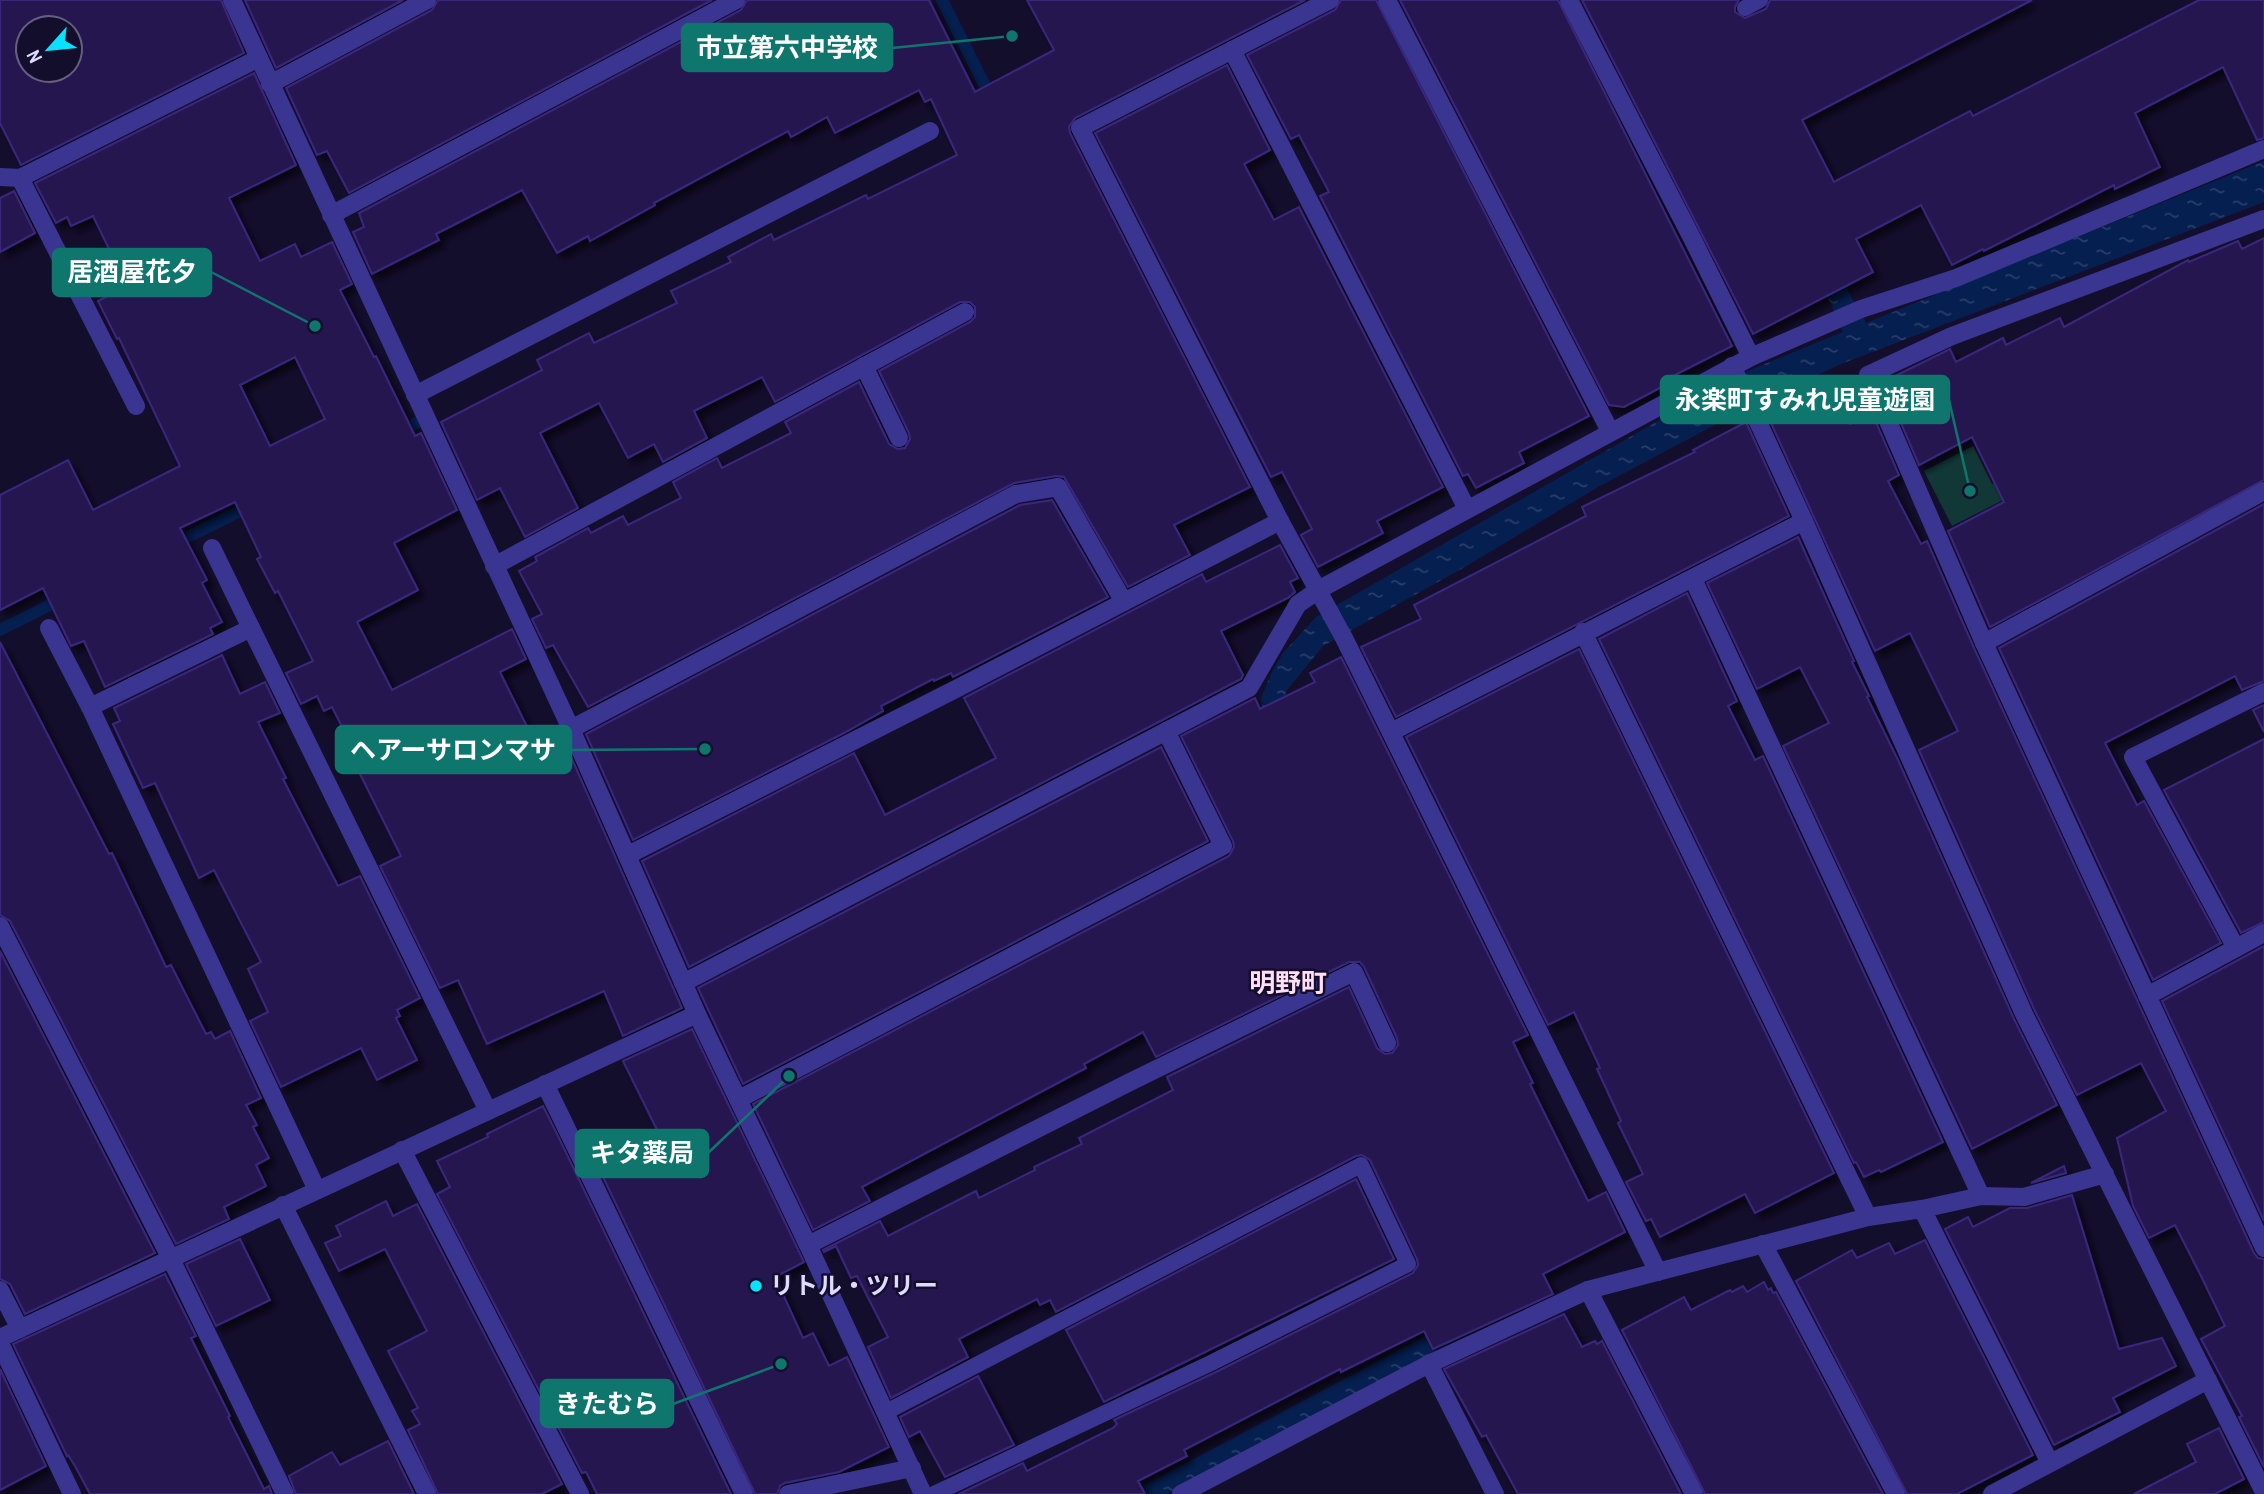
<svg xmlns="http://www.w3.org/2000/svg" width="2264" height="1494" font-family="'Archivo Narrow','Noto Sans JP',sans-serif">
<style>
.green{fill:#113837}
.water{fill:url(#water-ripples)}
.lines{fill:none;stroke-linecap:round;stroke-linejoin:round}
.stream{stroke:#051f50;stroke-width:12}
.building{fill:#251850;stroke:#3a287e;stroke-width:2;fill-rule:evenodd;filter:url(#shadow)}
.service{stroke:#3a3591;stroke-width:16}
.minor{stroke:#3a3591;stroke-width:18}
.poi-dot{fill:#07e3ff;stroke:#140e2d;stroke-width:2.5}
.labels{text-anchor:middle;stroke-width:5;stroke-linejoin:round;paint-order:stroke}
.poi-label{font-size:24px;font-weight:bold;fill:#dfdbff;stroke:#140e2d;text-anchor:start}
.neighbourhood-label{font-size:26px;font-weight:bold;fill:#ffddf2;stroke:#140e2d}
.leader{fill:none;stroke:#0f766e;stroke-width:2.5}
.callout-dot{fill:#0f766e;stroke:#140e2d;stroke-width:2.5}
.callout{fill:#0f766e;stroke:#0f766e;stroke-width:2.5}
.callout-label{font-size:26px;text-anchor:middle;font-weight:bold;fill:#fff}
</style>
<defs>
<pattern id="water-ripples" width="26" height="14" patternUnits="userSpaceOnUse" patternTransform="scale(1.75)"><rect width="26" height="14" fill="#051f50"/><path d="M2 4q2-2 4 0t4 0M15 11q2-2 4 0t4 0" fill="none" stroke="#293f6a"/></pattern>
<filter id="shadow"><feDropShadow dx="6" dy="6" stdDeviation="3.5" flood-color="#0009"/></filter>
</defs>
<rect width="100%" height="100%" fill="#140e2d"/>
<!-- green -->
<path class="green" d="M1973,446L1992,484L2000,481L2009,497L1952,526L1924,471Z"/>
<!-- water -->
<path class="water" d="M1675,0L1794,195L1866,323L2264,161V202L1841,364L1739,412L1598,487L1463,568L1323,646L1287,690L1280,709L1521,1305L1167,1494H1128L1514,1289L1264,721L1261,698L1272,672L1283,653L1316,617L1726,382L1750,370L1843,332L1832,306Z"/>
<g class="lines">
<!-- stream -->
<g class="stream">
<path d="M942,0L992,100"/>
<path d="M395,434L426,418"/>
<path d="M173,544L254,504"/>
<path d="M0,630L66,597"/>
</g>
</g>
<!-- building -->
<g class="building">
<path d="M0,0H221L244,53L21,165L0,123ZM28,28H70V70H28Z"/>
<path d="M245,0H403L276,68Z"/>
<path d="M438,0H712L349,193L327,151L317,155L286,88L432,10Z"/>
<path d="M747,0H929L975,92L1054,50L1027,0H1305L1075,118L1069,127L1070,133L1250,487L1174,525L1190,555L1128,587L1064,477L1056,476L1014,483L588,707L553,645L546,648L532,619L542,614L519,571L537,561L535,557L588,528L591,533L623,516L628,525L681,498L673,482L717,458L722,468L791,433L785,422L859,382L889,444L898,449L905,448L910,439L909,433L879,371L970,322L975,317V307L970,302H960L775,402L762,377L694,411L707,438L663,462L654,444L628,458L599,403L540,433L578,508L525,537L500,488L477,500L441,422L542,370L537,360L589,333L594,343L677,303L671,291L731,262L728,257L771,234L774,240L866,195L868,199L957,155L931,99L925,102L919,90L835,133L827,117L791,137L788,131L654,203L655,205L590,241L588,236L557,253L522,190L436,234L439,240L372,274L353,232L364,227L359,213L741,10Z"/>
<path d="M1341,0H1376L1589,416L1519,452L1524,463L1476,488L1468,474L1463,476L1320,196L1329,192L1299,135L1291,139L1247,55L1335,10Z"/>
<path d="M1400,0H1558L1732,346L1671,377L1673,381L1624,407L1609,405Z"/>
<path d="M1582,0H1739L1735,7V12L1745,18L1766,9L1770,0H2032L1802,120L1834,182L1970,111L1973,116L2199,0H2264V138L2257,140L2223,67L2135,113L2160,167L2115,189L2114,185L1984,251L1983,249L1952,265L1921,205L1856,239L1873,272L1753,334Z"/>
<path d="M1227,65L1270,150L1244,164L1274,220L1299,207L1443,487L1377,521L1383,533L1318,567L1301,535L1312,529L1282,472L1271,477L1095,133Z"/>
<path d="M254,73L296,165L229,198L260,261L295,244L301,257L332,242L352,284L340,290L374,357L376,356L415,436L421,433L457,510L394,543L418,590L357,622L392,690L512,629L526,659L500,672L540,753L564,741L682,1008L623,1036L604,991L487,1044L458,980L440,988L380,866L401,856L355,764L360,762L332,707L324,711L317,696L301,704L286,673L313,661L278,591L275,593L257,559L261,557L235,502L180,528L207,580L202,583L222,622L210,628L213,634L105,687L84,641L71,646L43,588L0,610V495L68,460L93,510L180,466L119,338L117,339L98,301L127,286L93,216L71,226L67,217L56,223L35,183ZM295,357L325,419L270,446L240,385Z"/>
<path d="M14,191L35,233L0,252V198Z"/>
<path d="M2264,238V480L1990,627L1948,531L2004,502L1972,437L1919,465L1892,402L1906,396L1895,376L1950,349L1956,362L2003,338L2006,345L2060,318L2064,327L2188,260L2189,262L2238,241L2242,249Z"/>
<path d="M1830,384L1850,424L1872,413L1899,475L1888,481L1921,544L1927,541L1974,648L2254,1253L2258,1258L2264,1259V1467L2239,1417L2242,1416L2201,1339L2225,1326L2202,1278L2175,1225L2149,1238L2133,1206L2117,1138L2166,1111L2141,1063L2077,1095L2034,1009L1919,750L1958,731L1910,633L1875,651L1766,412L1816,386L1818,390Z"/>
<path d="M1746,422L1789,516L1396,717L1361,647L1421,619L1414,605L1586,516L1582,507L1695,452L1693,450Z"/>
<path d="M1052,500L1108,597L953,677L951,673L934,681L933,679L881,706L883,711L844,733L633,840L586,734L1020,505Z"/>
<path d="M2264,504V681L2242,690L2235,676L2105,743L2137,805L2144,801L2221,943L2153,980L1999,648Z"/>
<path d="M1798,537L1854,661L1852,662L1869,696L1867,697L1898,760L2014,1019L2057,1105L1972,1149L1783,746L1829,723L1800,667L1757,689L1707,583Z"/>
<path d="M1280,545L1298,578L1290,582L1295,592L1288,598L1221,631L1243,675L1241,679L689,967L642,861L854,753L885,815L996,758L964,698L1202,574L1206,582Z"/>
<path d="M1687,593L1737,701L1728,706L1755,760L1763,756L1943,1142L1881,1172L1879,1170L1864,1177L1856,1162L1854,1163L1599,639Z"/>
<path d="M0,642L109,854L112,853L166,967L171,965L206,1034L211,1032L215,1039L230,1031L261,1098L246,1105L257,1125L253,1127L269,1158L256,1165L266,1186L224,1207L229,1219L176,1244L10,921L0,915Z"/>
<path d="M1579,649L1834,1173L1755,1213L1745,1194L1660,1237L1651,1219L1646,1221L1626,1182L1643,1174L1618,1123L1621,1121L1597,1069L1600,1068L1574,1012L1548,1025L1406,737Z"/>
<path d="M222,655L240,694L265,682L280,713L258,722L286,778L283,779L338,886L360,876L420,998L397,1010L400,1016L396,1018L417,1060L377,1080L361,1048L281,1087L250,1021L268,1012L248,969L261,962L214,870L199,878L155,783L143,788L113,724L120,721L114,708Z"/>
<path d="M1341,657L1528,1035L1513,1042L1533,1083L1530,1084L1588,1201L1606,1192L1625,1232L1543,1274L1553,1294L1433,1349L1424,1331L1341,1372L1340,1369L1184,1450L1187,1456L1138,1481L1145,1494H959L1023,1463L1027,1471L1113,1428L1117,1424L1114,1420L1216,1372L1413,1273L1418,1265L1417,1259L1370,1160L1362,1155L1356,1156L1056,1312L1050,1300L1040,1305L1037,1299L959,1339L968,1357L891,1398L868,1347L888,1337L857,1276L851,1278L836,1246L824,1252L823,1250L880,1221L888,1236L976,1191L979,1198L1035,1170L1034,1167L1082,1144L1079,1138L1173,1090L1167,1077L1349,987L1377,1048L1385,1054L1392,1053L1398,1045L1397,1038L1364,967L1360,962H1349L1156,1057L1143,1032L1084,1064L1086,1068L862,1187L870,1201L813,1230L753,1104L1229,856L1234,847L1233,841L1181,736L1255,698L1260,709L1315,682L1310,673Z"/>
<path d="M2264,705V732L2253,710Z"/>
<path d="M2264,739V922L2241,933L2164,790Z"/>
<path d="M1161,747L1208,841L743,1084L698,988Z"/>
<path d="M2264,946V1221L2162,1001Z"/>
<path d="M0,951L155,1253L25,1314L10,1284L0,1279Z"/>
<path d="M692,1029L804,1262L775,1277L803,1338L813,1333L829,1366L847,1357L889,1447L839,1472L785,1483L780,1486L777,1494H755L603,1177L665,1146L623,1061Z"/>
<path d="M543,1106L557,1134L731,1494H597L586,1472L582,1473L437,1194L450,1187L437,1161L488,1137L487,1134Z"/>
<path d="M2064,1166L2066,1173L2031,1183Z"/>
<path d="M1356,1179L1394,1259L1104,1402L1066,1330Z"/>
<path d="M2072,1195L2119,1349L2162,1338L2176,1366L2113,1398L2120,1412L2054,1445L1945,1229L1968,1217L1973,1227L2010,1208H2027Z"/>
<path d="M386,1201L393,1216L417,1204L562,1484L542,1494H438L408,1430L420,1424L412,1411L418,1408L388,1351L427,1331L385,1249L339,1271L325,1243L341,1236L336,1226Z"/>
<path d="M240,1239L270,1300L216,1326L186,1264Z"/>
<path d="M1925,1240L2033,1455L1957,1494H1907L1796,1281L1852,1250L1857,1258L1889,1243L1895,1254Z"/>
<path d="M165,1274L196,1336L191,1338L230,1416L228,1417L264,1489L269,1486L272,1494H90L75,1466L68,1455L67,1456L13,1344Z"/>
<path d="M1764,1282L1768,1290L1771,1288L1773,1293L1776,1292L1883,1494H1705L1622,1330L1684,1297L1691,1310L1730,1290L1732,1292L1743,1286L1747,1292Z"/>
<path d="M1564,1314L1582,1347L1595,1341L1597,1344L1602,1341L1681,1494H1518L1486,1435L1482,1437L1444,1369Z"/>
<path d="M0,1369L46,1466L0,1490Z"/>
<path d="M978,1376L1014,1445L945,1477L920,1431L909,1437L900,1417Z"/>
<path d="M2219,1428L2244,1479L2215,1494H2134L2196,1462L2187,1444Z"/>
<path d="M388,1441L414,1494H296L289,1476L332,1452L340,1465Z"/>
</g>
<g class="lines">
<!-- service -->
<g class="service">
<path d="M1745,8L1760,0"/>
<path d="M886,1412L1361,1165L1408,1264L1211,1363L934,1494"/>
</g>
<!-- minor -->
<g class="minor">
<path d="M232,0L571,729L697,1014L808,1245L923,1494"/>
<path d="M1330,0L1080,128L1280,521L1344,638L1658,1272"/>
<path d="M1387,0L1610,431"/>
<path d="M1569,0L1693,240L1751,357"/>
<path d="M1232,50L1467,509"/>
<path d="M270,84L427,0"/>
<path d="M0,177L20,178L259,58"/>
<path d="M20,178L136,406"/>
<path d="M331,215L736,0"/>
<path d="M864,366L899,438"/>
<path d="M1732,366L1804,521L2024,1014L2264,1492"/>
<path d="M415,395L930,131"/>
<path d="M2264,491L1984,643L2264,1248"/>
<path d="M212,548L251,628"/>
<path d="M494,566L965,312"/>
<path d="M1693,579L1981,1196"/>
<path d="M49,628L90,707"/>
<path d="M1583,632L1868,1217"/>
<path d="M1984,643L1868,375L1952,336L2264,219"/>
<path d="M571,729L1016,494L1058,487L1124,602"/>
<path d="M1391,732L1804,521"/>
<path d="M628,855L950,692L1280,521"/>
<path d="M0,926L170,1257L285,1494"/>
<path d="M2236,948L2133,757L2264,692"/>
<path d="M683,983L1249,688L1298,604L1320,589L1751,357L1861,309L1956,278L2264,149"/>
<path d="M2147,996L2264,933"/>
<path d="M545,1084L744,1494"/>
<path d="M739,1099L1223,846L1166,731"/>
<path d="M402,1150L580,1494"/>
<path d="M317,1190L90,707L251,628L488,1111"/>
<path d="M283,1205L427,1494"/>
<path d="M1922,1209L2050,1463"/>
<path d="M1763,1244L1896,1494"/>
<path d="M808,1245L1128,1083L1354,972L1387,1043"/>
<path d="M0,1290L20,1329"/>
<path d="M1588,1290L1694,1494"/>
<path d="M0,1338L697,1014"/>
<path d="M0,1343L72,1494"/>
<path d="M1429,1364L1495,1494"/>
<path d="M788,1494L912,1468"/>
<path d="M1181,1494L1429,1364L1588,1290L1868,1217L1922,1209L1981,1196L2024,1197L2105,1174"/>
<path d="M1992,1494L2208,1380"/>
</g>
</g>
<!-- markers -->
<circle class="poi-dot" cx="756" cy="1286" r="7"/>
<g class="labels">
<!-- poi labels -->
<g class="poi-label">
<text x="770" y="1294">リトル・ツリー</text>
</g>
<!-- neighbourhood labels -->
<g class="neighbourhood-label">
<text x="1288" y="992">明野町</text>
</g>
</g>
<!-- callouts -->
<path class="leader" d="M1012 36L892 48M315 326L211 272M1970 491L1949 400M705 749L571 750M789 1076L708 1153M781 1364L673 1404"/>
<g class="callout-dot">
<circle cx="1012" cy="36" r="7"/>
<circle cx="315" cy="326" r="7"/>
<circle cx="1970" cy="491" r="7"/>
<circle cx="705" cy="749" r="7"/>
<circle cx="789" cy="1076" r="7"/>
<circle cx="781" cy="1364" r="7"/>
</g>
<g class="callout">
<rect x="682" y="24" width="210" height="47" rx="7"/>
<rect x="53" y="249" width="158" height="47" rx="7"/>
<rect x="1661" y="376" width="288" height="47" rx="7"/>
<rect x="336" y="726" width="235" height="47" rx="7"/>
<rect x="576" y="1130" width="132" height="47" rx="7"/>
<rect x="541" y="1380" width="132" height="47" rx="7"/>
</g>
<g class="callout-label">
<text x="787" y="57">市立第六中学校</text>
<text x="132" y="281">居酒屋花夕</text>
<text x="1805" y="409">永楽町すみれ児童遊園</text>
<text x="453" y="759">ヘアーサロンマサ</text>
<text x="642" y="1162">キタ薬局</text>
<text x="607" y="1413">きたむら</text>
</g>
<!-- north arrow -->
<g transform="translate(49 49) rotate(243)"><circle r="33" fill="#140e2d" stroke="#656081" stroke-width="2"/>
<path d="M0-5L12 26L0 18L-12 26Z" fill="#07e3ff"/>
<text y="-10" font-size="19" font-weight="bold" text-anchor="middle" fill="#dfdbff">N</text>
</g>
</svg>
